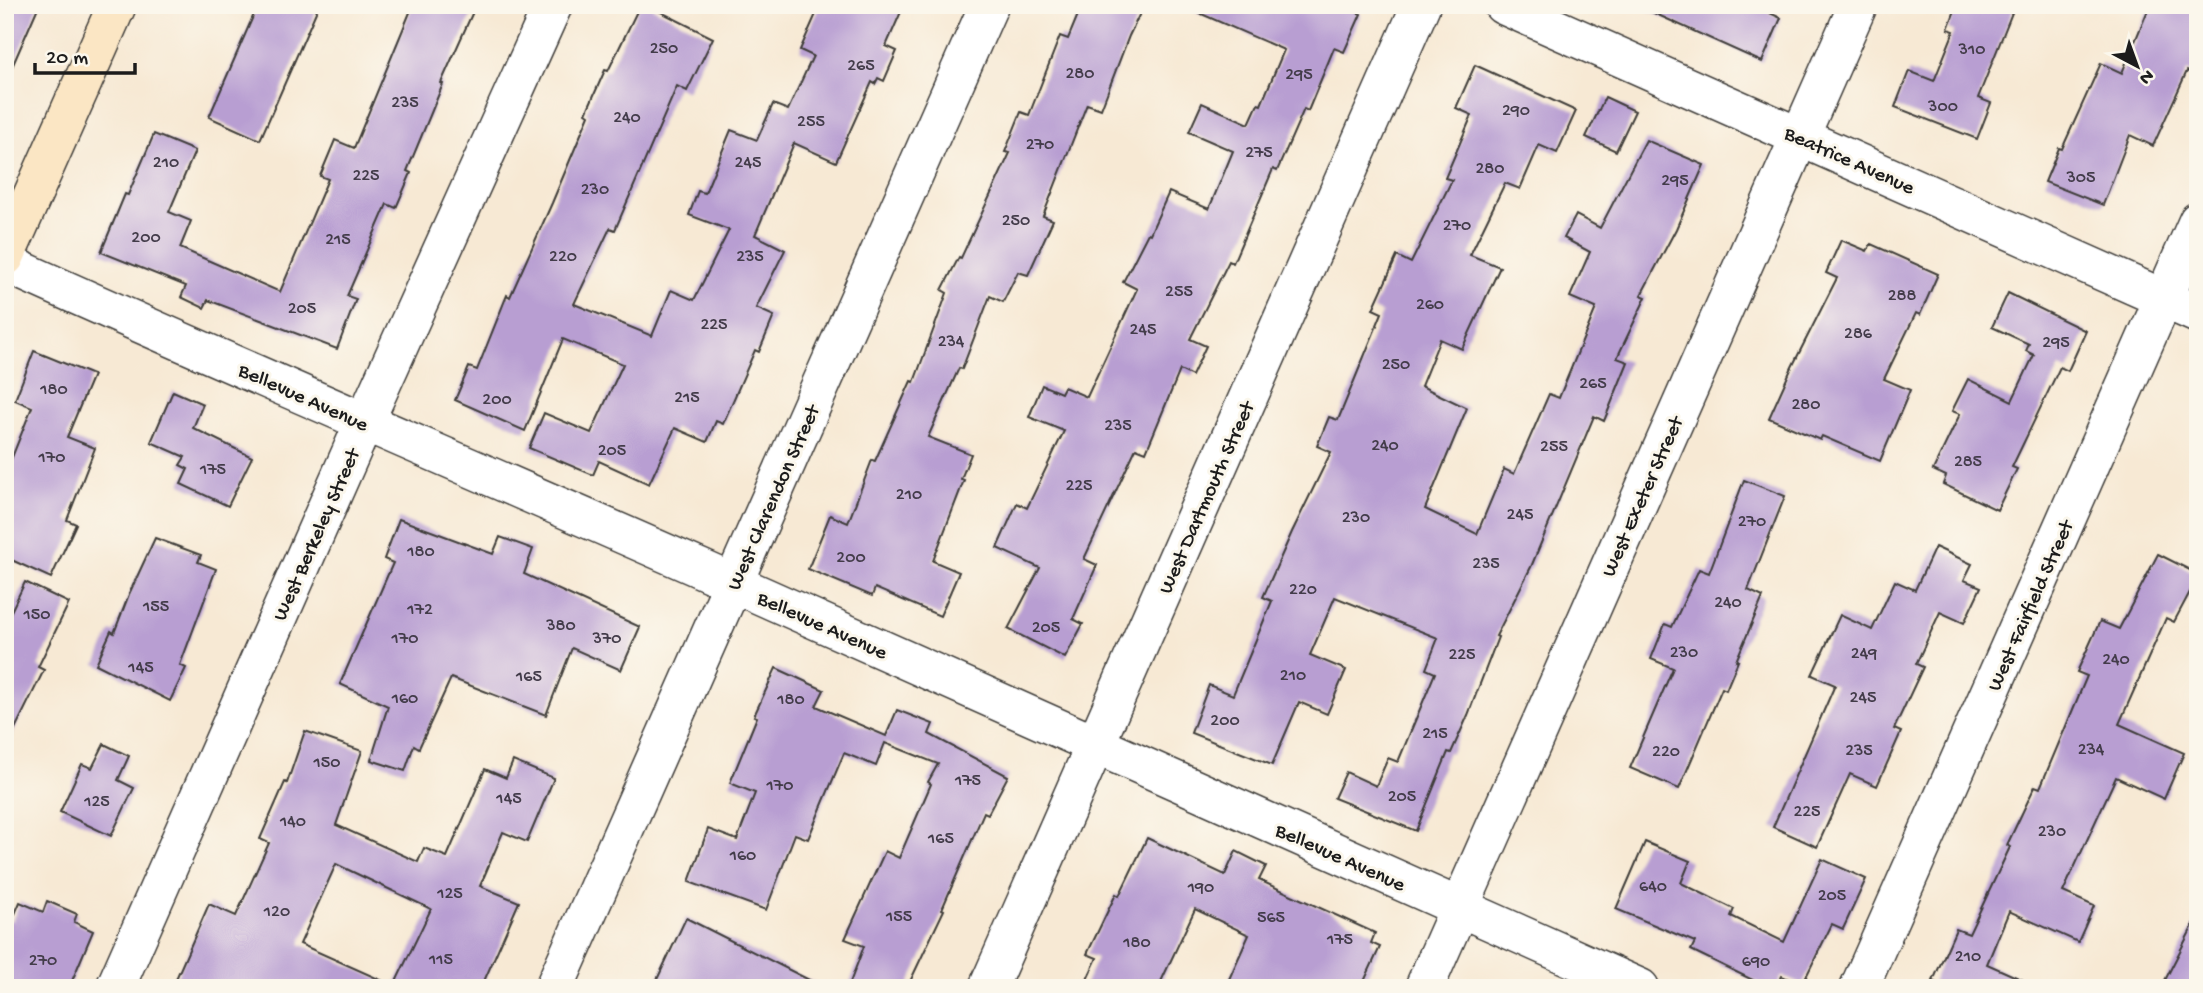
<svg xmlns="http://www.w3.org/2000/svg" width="2203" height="993" font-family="'Gochi Hand',sans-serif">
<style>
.building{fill:#b89ed2;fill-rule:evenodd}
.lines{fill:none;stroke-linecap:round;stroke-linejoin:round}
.minor-casing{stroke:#3d3b38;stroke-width:41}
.tertiary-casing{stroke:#3d3b38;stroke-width:41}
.secondary-casing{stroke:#3d3b38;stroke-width:41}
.minor{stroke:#fff;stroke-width:38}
.tertiary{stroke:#fff;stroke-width:38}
.secondary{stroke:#fbe6c4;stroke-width:38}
.labels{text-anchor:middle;stroke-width:6;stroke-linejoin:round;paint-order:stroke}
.number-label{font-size:18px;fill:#433c4a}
.street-label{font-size:21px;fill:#1c1c1c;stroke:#fbf7ec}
</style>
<rect width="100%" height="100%" fill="#fbf7ec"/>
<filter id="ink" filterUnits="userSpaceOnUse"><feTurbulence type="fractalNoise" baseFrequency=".0143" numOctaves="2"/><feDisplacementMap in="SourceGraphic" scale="14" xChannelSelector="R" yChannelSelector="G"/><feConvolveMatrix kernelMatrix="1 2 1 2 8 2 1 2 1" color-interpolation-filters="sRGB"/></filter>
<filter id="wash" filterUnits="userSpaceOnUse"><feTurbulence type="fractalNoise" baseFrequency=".00686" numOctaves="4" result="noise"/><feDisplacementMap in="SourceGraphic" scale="28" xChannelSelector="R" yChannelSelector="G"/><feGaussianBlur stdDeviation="1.57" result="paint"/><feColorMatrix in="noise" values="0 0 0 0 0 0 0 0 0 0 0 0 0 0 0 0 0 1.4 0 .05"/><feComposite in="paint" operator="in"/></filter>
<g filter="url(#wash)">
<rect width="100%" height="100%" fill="#f7e9d4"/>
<g id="blocks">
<!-- building -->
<g class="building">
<path d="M5,5H39L5,83Z"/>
<path d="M258,5H319L260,140L209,117Z"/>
<path d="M413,5H476L441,83L443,84L407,171L411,173L396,208L387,204L347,296L356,299L337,349L208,300L204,308L181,297L186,286L101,252L125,194L128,195L154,134L195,151L169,212L191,221L180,248L280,292L328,179L320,176L335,140L354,148Z"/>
<path d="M640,5H647L713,38L687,91L677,86L615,230L610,228L574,304L652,336L671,290L694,300L729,230L689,215L698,191L705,193L731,130L757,140L773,104L788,110L813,56L800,50L820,5H904L886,46L897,51L884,81L878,78L875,84L872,82L836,162L794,143L755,235L785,250L756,308L774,316L759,352L755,350L723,424L716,421L707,442L675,428L649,484L599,461L593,475L529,448L544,413L591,433L623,364L563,339L525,431L455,400L469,367L477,370L507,295L510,297L552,203L589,115L586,113L605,70L608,71Z"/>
<path d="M1082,5H1144L1129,36L1101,109L1087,104L1043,216L1053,220L1028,275L1018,272L1003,302L990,296L962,369L959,368L928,437L971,454L961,479L964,480L933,561L959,572L940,616L875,588L872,596L808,569L830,515L848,523L872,460L875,461L911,381L914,382L947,293L942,290L959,257L961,258L1010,153L1005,152L1021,112L1029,115L1060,36L1068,39Z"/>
<path d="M1181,5H1341L1361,14L1344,52L1334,48L1308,111L1304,109L1277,171L1273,169L1233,263L1229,261L1190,339L1206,346L1192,376L1180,370L1146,452L1136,448L1084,559L1097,565L1073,619L1083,624L1065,658L1008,629L1040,568L997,548L1017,503L1027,508L1064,431L1029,417L1042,385L1061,393L1064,387L1087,397L1137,289L1123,282L1148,233L1150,234L1169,192L1209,209L1233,151L1189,132L1202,103L1249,124L1258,104L1261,105L1284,50Z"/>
<path d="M1636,5H1752L1781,18L1762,62Z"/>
<path d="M1957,5H2015L1978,98L1991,103L1977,139L1895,107L1909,71L1934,81L1954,31L1948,29Z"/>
<path d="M2150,5H2198V76L2187,71L2153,146L2130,135L2103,205L2045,182L2059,148L2062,149L2101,63L2122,73Z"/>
<path d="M1475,65L1576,111L1557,153L1539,145L1520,189L1505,183L1470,255L1500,267L1462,349L1440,339L1421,386L1467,408L1425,509L1477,534L1504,469L1514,474L1549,394L1559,398L1596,308L1570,297L1590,252L1564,238L1576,215L1600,228L1646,140L1704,165L1676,229L1641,295L1646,297L1617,358L1628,362L1604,421L1594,416L1531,567L1496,636L1498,637L1468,715L1451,753L1448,752L1416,831L1334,798L1346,772L1376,786L1388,758L1398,762L1435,673L1426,669L1438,638L1335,597L1310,655L1346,670L1327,714L1299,702L1272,765L1191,733L1209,685L1233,695L1272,601L1263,597L1292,532L1331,452L1317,446L1329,417L1338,420L1382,313L1373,309L1397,256L1411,263L1452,180L1445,178L1472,115L1456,108Z"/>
<path d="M1605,97L1635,111L1616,151L1586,137Z"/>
<path d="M1841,240L1867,251L1871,244L1938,274L1920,315L1916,313L1884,379L1910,390L1880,461L1822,436L1820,440L1769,418L1792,367L1837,278L1826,273Z"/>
<path d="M2008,293L2086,331L2068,371L2060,367L2012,467L2017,469L1997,510L1943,484L1946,476L1933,470L1960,414L1952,411L1968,379L2012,401L2034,355L2026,351L2029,344L1992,327Z"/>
<path d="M34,351L93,375L67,437L95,448L67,520L76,524L51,578L5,557V475L32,407L15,400Z"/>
<path d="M173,391L203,404L193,428L252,457L228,506L181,484L188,469L180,465L185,457L151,442Z"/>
<path d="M1744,480L1785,496L1748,590L1763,597L1736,661H1738L1726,690L1722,688L1679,789L1630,768L1673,668L1651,659L1665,624L1672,627L1699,569L1709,573Z"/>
<path d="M399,519L493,554L500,537L533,549L524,574L640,627L621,670L572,648L546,715L451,678L419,748L414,745L405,771L371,760L388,706L340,684L393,563L384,559Z"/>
<path d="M155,538L201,555L198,562L216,569L180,665L186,668L170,701L96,664L111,631L114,633L130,592Z"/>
<path d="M1935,547L1972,564L1964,580L1981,587L1964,623L1940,612L1916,664L1923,667L1894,729L1901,732L1877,786L1850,774L1817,847L1773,827L1835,685L1812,675L1840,615L1872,630L1895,581L1915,590Z"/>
<path d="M2158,554L2198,574V577L2174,622L2166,618L2119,724L2184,753L2164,799L2116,777L2063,892L2094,906L2078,942L2009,911L1987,964L2041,988H1948L1933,981L1956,929L1969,934L2010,847L2007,845L2035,786L2040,788L2087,676L2077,672L2100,621L2119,629Z"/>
<path d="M25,582L69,603L38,667L44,670L5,749V624Z"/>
<path d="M776,668L824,690L816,706L886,736L897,710L933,724L929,734L1008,776L988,814L984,812L942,909L944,910L907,988H848L864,946L845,939L885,851L899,858L931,784L928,782L938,764L885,743L876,766L844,753L808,839L795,834L766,910L689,882L708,829L737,840L755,793L730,783L757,717L754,716Z"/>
<path d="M305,731L362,751L336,825L418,862L424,848L447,857L485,769L506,778L513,761L554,778L527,842L503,832L480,886L519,902L481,988H172L209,904L236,916L269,843L260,839L285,782L287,783ZM336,864L431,909L394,986L300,944Z"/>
<path d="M104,744L129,756L118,780L134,788L111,836L60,812L82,764L92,768Z"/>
<path d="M1147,838L1225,875L1236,851L1266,866L1259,880L1375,933L1371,943L1380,947L1361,988H1225L1249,935L1195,909L1158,988H1083L1097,958L1087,954L1116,894L1119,896Z"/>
<path d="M1645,842L1690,861L1681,883L1734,909L1731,916L1784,942L1822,859L1866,879L1843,929L1832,924L1802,985L1782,976L1776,988H1769L1691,950L1695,942L1616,909Z"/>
<path d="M47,901L77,914L74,922L93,931L69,988H5V918L12,921L20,902L43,912Z"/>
<path d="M2198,916V988H2161Z"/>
<path d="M686,918L825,988H653Z"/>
</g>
</g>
</g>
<g filter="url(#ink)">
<use href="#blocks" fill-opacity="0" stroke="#3d3b38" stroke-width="2"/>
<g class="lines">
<!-- minor casing -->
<g class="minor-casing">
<g id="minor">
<path d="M1503,5L2198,314"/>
<path d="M5,263C237,368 471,467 704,570C1017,708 1327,850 1640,988"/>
<path d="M115,988L364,423L553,5"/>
<path d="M554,988L989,5"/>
<path d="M1424,988L1858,5"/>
<path d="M1859,988L2198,221"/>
</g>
</g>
<!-- tertiary casing -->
<g class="tertiary-casing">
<path id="tertiary" d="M988,988L1421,5"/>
</g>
<!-- secondary casing -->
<g class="secondary-casing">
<path id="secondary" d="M5,257L117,5"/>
</g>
<!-- minor -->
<use href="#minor" class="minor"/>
<!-- tertiary -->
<use href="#tertiary" class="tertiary"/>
<!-- secondary -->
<use href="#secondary" class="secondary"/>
</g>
</g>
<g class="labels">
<!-- number labels -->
<g class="number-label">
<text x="664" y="53">250</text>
<text x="1972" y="54">310</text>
<text x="861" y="70">265</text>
<text x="1080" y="78">280</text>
<text x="1299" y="79">295</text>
<text x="405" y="107">235</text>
<text x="1943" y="111">300</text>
<text x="1516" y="115">290</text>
<text x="627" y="122">240</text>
<text x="811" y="126">255</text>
<text x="1040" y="149">270</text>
<text x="1259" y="157">275</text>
<text x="166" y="167">210</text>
<text x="748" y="167">245</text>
<text x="1490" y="173">280</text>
<text x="366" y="180">225</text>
<text x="2081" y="182">305</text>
<text x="1675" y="185">295</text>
<text x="595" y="194">230</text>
<text x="1016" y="225">250</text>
<text x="1457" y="230">270</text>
<text x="146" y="242">200</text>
<text x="338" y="244">215</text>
<text x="563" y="261">220</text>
<text x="750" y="261">235</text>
<text x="1179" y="296">255</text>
<text x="1902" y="300">288</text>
<text x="1430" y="309">260</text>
<text x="302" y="313">205</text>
<text x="714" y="329">225</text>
<text x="1143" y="334">245</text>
<text x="1858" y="338">286</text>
<text x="951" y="346">234</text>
<text x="2056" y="347">295</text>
<text x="1396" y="369">250</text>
<text x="1593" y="388">265</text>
<text x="54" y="394">180</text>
<text x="687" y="402">215</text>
<text x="497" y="404">200</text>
<text x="1806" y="409">280</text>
<text x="1118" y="430">235</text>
<text x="1385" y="450">240</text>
<text x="1554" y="451">255</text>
<text x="612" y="455">205</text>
<text x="52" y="462">170</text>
<text x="1968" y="466">285</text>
<text x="213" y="474">175</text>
<text x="1079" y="490">225</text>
<text x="909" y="499">210</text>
<text x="1520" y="519">245</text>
<text x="1356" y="522">230</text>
<text x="1752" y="526">270</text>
<text x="421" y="556">180</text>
<text x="851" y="562">200</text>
<text x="1486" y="568">235</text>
<text x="1303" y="594">220</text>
<text x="1728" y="607">240</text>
<text x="156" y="611">155</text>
<text x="420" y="614">172</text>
<text x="37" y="619">150</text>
<text x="561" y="630">380</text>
<text x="1046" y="632">205</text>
<text x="405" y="643">170</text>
<text x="607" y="643">370</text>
<text x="1684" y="657">230</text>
<text x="1864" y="658">249</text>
<text x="1462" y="659">225</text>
<text x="2116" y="664">240</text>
<text x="141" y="672">145</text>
<text x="1293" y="680">210</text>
<text x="529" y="681">165</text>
<text x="1863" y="702">245</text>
<text x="405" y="703">160</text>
<text x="791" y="704">180</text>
<text x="1225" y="725">200</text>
<text x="1435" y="738">215</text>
<text x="2091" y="754">234</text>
<text x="1859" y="755">235</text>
<text x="1666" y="756">220</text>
<text x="327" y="767">150</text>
<text x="968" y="785">175</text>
<text x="780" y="790">170</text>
<text x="1402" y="801">205</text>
<text x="509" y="803">145</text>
<text x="97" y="806">125</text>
<text x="1807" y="816">225</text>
<text x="293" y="826">140</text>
<text x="2052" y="836">230</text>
<text x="941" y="843">165</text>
<text x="743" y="860">160</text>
<text x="1653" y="891">640</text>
<text x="1201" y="892">190</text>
<text x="450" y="898">125</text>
<text x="1832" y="900">205</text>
<text x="277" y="916">120</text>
<text x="899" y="921">155</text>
<text x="1271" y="922">565</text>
<text x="1340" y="944">175</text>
<text x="1137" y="947">180</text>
<text x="1968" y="961">210</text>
<text x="441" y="964">115</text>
<text x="43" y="965">270</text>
<text x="1756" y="966">690</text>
</g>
<!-- street labels -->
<g class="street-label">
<text transform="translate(1850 159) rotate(24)" y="7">Beatrice Avenue</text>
<text transform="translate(304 396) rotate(24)" y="7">Bellevue Avenue</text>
<text transform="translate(1641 496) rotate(-66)" y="7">West Exeter Street</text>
<text transform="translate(772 497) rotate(-66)" y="7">West Clarendon Street</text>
<text transform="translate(1205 497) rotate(-66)" y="7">West Dartmouth Street</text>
<text transform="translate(315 534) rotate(-66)" y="7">West Berkeley Street</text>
<text transform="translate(2029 605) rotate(-66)" y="7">West Fairfield Street</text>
<text transform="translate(823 624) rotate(24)" y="7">Bellevue Avenue</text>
<text transform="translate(1341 856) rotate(24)" y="7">Bellevue Avenue</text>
</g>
</g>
<!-- margin -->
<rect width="2203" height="993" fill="none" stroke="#fbf7ec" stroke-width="28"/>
<!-- north arrow -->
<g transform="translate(2137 66) rotate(139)" stroke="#fbf7ec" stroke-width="5" paint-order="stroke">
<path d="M0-5L12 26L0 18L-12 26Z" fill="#1c1c1c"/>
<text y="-10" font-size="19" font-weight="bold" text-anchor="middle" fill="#1c1c1c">N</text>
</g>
<!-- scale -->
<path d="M35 63v10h100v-10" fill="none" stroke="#1c1c1c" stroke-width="3.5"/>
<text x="46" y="63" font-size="21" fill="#1c1c1c" stroke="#fbf7ec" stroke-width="5" paint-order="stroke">20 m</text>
</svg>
